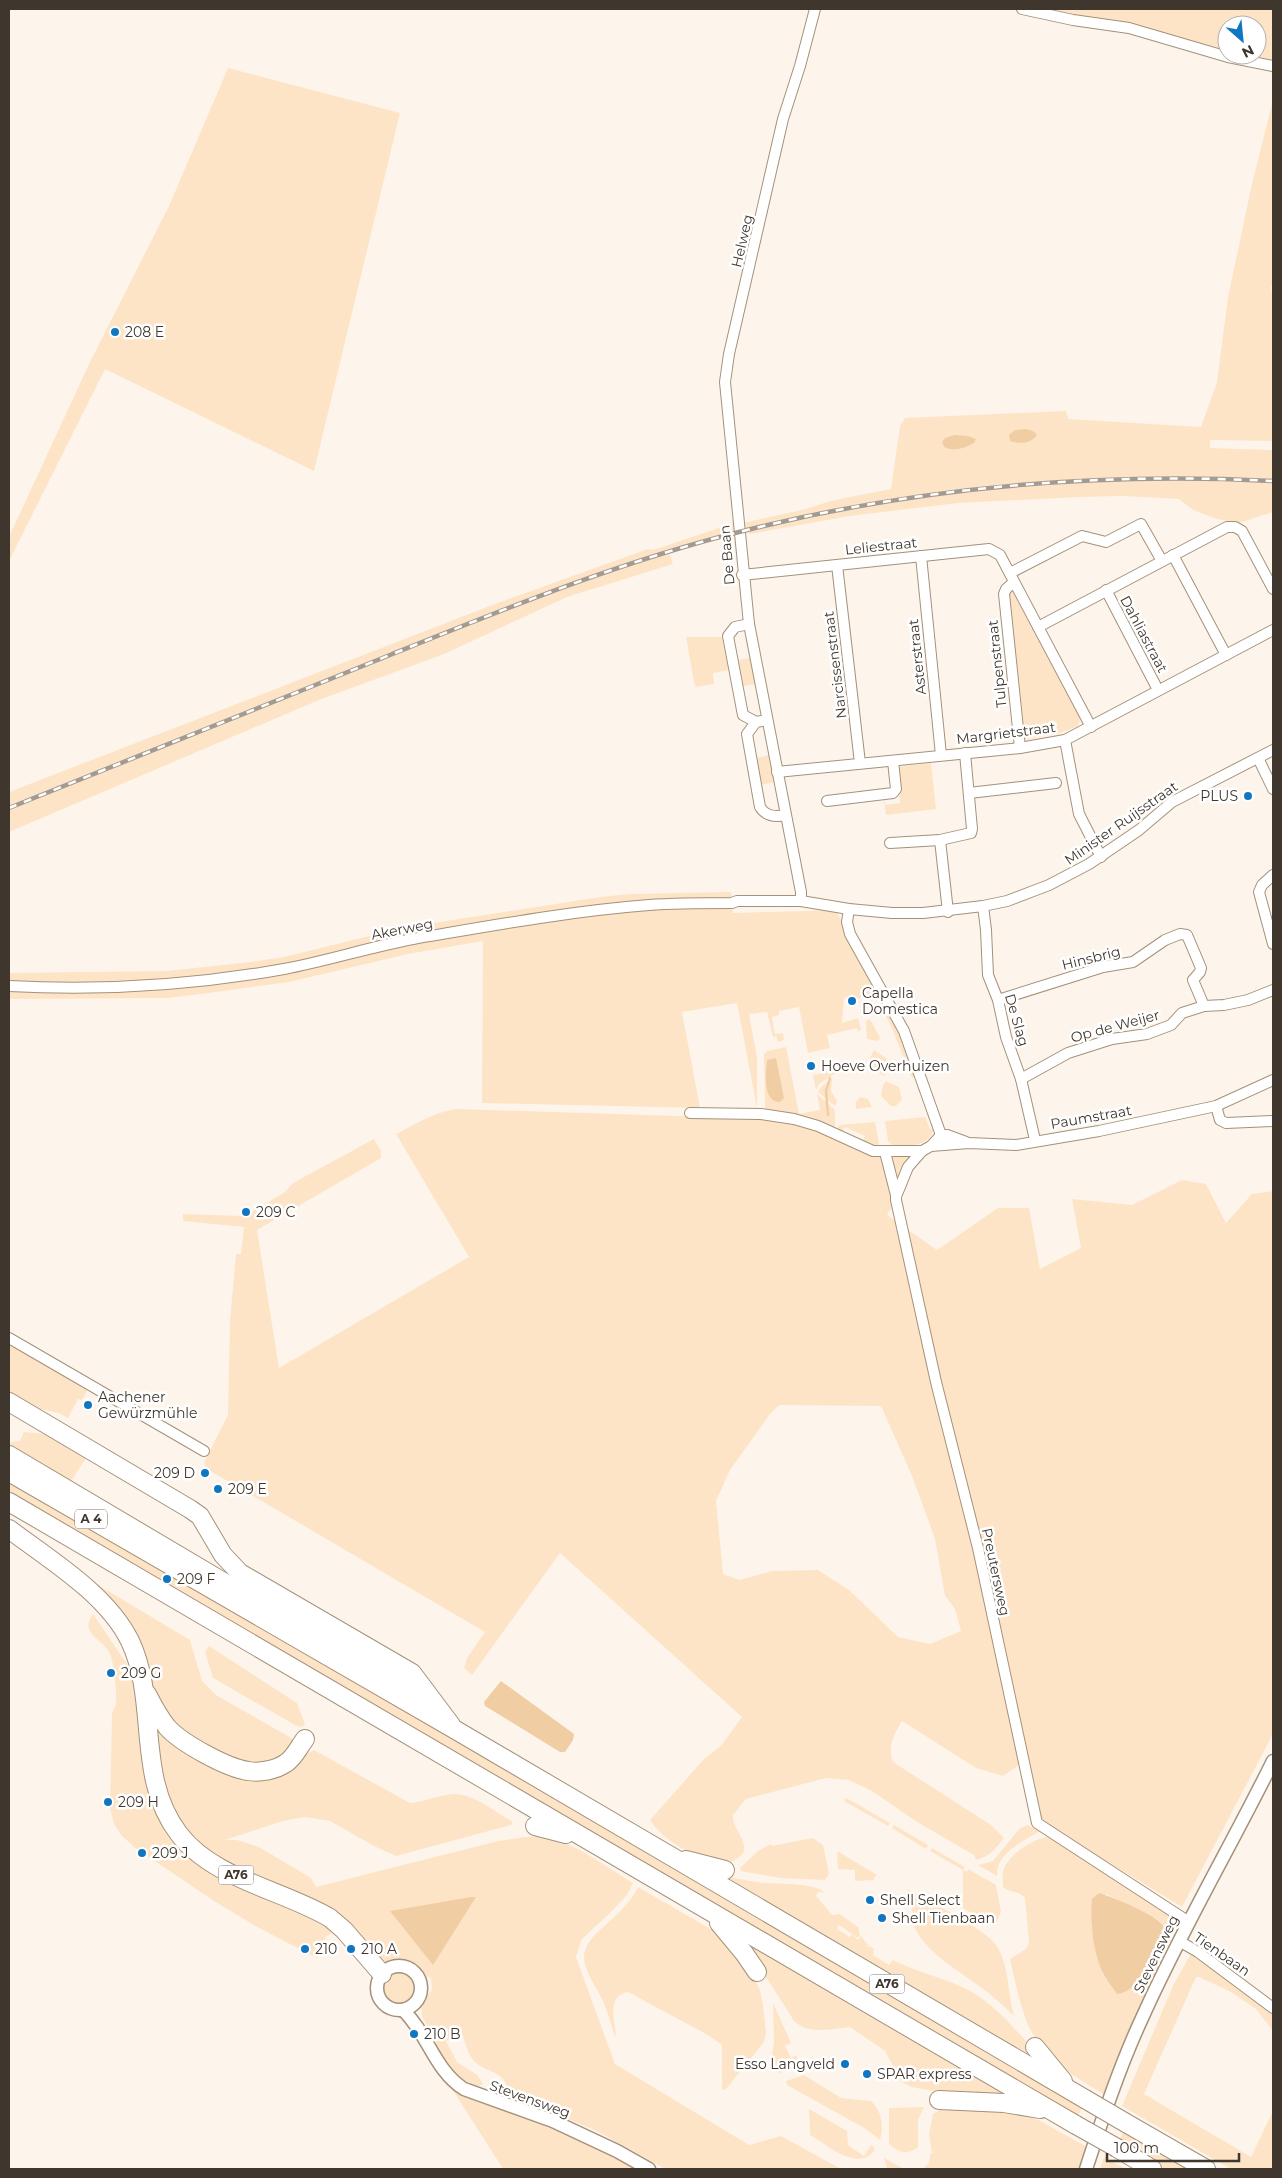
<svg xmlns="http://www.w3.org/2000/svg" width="1282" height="2178" font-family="Montserrat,sans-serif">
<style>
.green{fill:#fee4c6;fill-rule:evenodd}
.water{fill:#f1cda3}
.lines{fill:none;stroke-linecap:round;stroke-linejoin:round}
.stream{stroke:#f1cda3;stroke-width:2.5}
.minor-casing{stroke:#a4917a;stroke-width:12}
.tertiary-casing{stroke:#a4917a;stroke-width:15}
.motorway-casing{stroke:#a4917a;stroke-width:20}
.minor{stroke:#fff;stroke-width:10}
.tertiary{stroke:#fff;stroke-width:12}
.motorway{stroke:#fff;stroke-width:18}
.rail-casing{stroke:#a39b91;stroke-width:4.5}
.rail{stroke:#fff;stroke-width:2.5;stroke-dasharray:8;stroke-linecap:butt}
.motorway-bridge-casing{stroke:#a4917a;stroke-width:20;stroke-linecap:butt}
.motorway-bridge{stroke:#fff;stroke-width:18}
.poi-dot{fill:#1176c1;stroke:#fff;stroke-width:2}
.labels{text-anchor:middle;stroke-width:5;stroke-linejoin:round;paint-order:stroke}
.shield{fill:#fff;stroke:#79736d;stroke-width:1}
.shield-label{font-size:12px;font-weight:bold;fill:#3f372e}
.street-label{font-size:14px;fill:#3f372e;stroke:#fff}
.poi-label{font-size:14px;fill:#3f372e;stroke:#fff;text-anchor:start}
</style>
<rect width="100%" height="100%" fill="#fdf5eb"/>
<!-- green -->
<g class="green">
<path d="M1042,9H1273V62L1247,55H1257V25H1227V50L1123,23L1078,17Z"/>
<path d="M228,68L400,113L314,471L105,369L9,561V537L90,362L169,206Z"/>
<path d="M1273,100V286H1271L1273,304V441L1210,440V448L1273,450V512L1239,523L1217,519L1193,510L1179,499L1122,496L1080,497L958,503L850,516L750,534L743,531V523L806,509L830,501L891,489L900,426L905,418L1066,411L1068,419L1201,427L1217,382L1228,297L1252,184Z"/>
<path d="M734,523L735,533L669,553L673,564L567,597L444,654L319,700L9,832V792L495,604L648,549L653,550Z"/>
<path d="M1010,589H1012L1081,717L1078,726L1057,734L1023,740L1007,599Z"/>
<path d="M686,637H722L729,670L713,673L714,684L695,687Z"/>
<path d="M751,658L756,684L742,686L737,660Z"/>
<path d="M770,755L775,782L761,785L756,758Z"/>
<path d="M931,763L936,809L886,815L884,799L886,805L900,803L897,767Z"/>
<path d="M731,892L733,913L836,910L901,1036L916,1076L912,1078L893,1031L876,995L855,999L854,996L844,998L842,1023L858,1018L861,1029L858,1032L857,1028L827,1035L830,1048L808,1053L799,1007L779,1011V1015L772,1017L775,1034L783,1033L784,1040L778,1042L776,1036L773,1037L767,1012L749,1014L757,1057V1108L737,1003L682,1012L700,1108L482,1103L483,941L408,954L289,982L216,992L168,998L9,999V973L166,971L251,962L284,957L402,928L600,897L629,894Z"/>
<path d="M870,1019L880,1038L878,1041L867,1039L866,1021Z"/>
<path d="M786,1047L799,1114L820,1110L817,1094L835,1110V1129L799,1115L768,1111L765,1107L764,1054L767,1051Z"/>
<path d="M874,1050L887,1059L885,1076L881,1074L869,1060Z"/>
<path d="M834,1071V1074L819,1084L816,1090L813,1075Z"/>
<path d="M832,1079L831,1091L837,1101L835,1106L818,1092L823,1085Z"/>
<path d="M886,1081L899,1087L902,1099L896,1106H891L881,1096L883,1085Z"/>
<path d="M860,1097L868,1099L872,1107L856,1109V1102Z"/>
<path d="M457,1109L772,1119L811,1128L863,1153L883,1155L894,1203L887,1215L937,1250L998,1208H1029L1040,1269L1081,1248L1072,1199L1132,1205L1182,1180L1206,1184L1226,1223L1252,1194L1273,1191V1734L1182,1907L1041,1821L1020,1764L1003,1776L976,1768L902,1721C894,1735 887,1746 893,1762L991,1825L1004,1838C996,1848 990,1857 976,1860L974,1855L917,1822L872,1791L849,1780L826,1778L746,1799L733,1815C732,1833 761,1850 730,1862C701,1862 666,1844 650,1820L704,1759L721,1746L742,1717L560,1553L472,1675L464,1668L467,1658L485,1632L207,1469L204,1462L228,1415L230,1321L236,1254H241L244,1227L183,1221V1214L245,1216L285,1192L293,1183L374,1139L381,1151V1158L257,1230L279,1368L469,1257L396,1134C416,1124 434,1112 457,1109ZM779,1405L881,1406L912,1476L935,1539L945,1596L955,1609L961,1631L930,1644L898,1637L849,1590L818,1570L772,1571L739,1580L723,1574L716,1501L730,1470L770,1414Z"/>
<path d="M925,1117L930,1129L934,1128C930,1148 909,1145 893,1146L888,1141L885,1121Z"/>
<path d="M875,1122L879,1144L877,1147L862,1143L865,1136L845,1127L841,1134L837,1130L839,1125Z"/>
<path d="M891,1155L914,1156L897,1182Z"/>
<path d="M9,1341L89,1387L82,1400L78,1399L68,1418L59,1413L40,1409L9,1391Z"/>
<path d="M24,1432L48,1434L86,1458L70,1483L10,1446L11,1442L20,1441Z"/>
<path d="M9,1480L1083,2104L1077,2119L9,1497Z"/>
<path d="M75,1571L190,1640L202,1681L216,1695L295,1740L283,1759L253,1769L178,1733Z"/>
<path d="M93,1614L129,1667L180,1845L301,1908L335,1931L326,1937L317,1958L259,1928L214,1901L134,1847L122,1836L114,1824L110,1808L112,1714C113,1710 116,1706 116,1703C117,1693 114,1660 109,1652C101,1638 79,1633 93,1614Z"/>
<path d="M209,1646L297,1703L305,1724L302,1727L295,1725L213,1678L205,1652Z"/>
<path d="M154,1715L232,1774L302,1757L314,1750L410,1803C426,1802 438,1795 453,1794C473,1793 495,1812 513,1822L511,1825L396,1856L374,1846L330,1821L305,1817L283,1821L225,1840H237L259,1847L311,1878L316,1887L498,1841C513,1839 529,1835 544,1837C573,1841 608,1868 633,1883L627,1895L611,1912L582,1939L576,1957L615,2064L749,2145L781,2136L841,2169H665L597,2131L507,2094C509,2070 485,2074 473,2060C468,2054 465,2042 462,2034L446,2041L457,2062L477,2075L483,2084L477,2087L459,2077L446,2064L422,2016L421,2003L432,1990L431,1978C412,1971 403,1955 382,1967L372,1954L201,1848L178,1822L168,1795L160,1771Z"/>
<path d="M845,1798L850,1800L890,1823L888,1826L844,1801Z"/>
<path d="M894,1825L928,1845L926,1849L892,1828Z"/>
<path d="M1027,1825L1040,1831C1024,1841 996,1853 997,1876L978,1865L993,1861L1019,1829Z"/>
<path d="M1049,1837L1117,1878L1178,1920L1156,1974L1136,2014L1105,2095C1034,2053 1027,2039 1010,1959L1026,1949L1029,1943L1025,1898C1019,1891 1010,1893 1003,1887C1003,1882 1002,1876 1003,1871C1008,1855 1033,1838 1049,1837ZM1106,1894L1158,1920L1164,1925L1165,1933L1139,1980L1117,1994L1103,1974L1096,1949Z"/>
<path d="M813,1838L823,1845L829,1874L825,1880L780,1878L741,1871L740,1868L758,1851L771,1844L772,1846Z"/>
<path d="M932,1848L965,1867L963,1870L967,1872L968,1869L996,1885L1001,1912L996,1923L992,1925L963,1908V1870L930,1851Z"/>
<path d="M839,1852L877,1875L876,1877L874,1876V1880L855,1881V1870L838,1869L837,1853Z"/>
<path d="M718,1874C730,1877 743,1880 756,1882C772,1885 813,1881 825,1893L818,1892L816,1896L832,1915L840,1914L858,1927L860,1934L858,1938L839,1925L837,1929L850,1937L852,1934L858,1940L861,1936L868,1945L867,1947L869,1946L874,1949L873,1955L889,1965L893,1960C918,1973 947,1978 972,1992C1001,2009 1024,2040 1047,2065Z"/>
<path d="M638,1887L721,1935L751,1970L760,1990L763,2006L766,2032L764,2042L726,2089L722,2090V2045L708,2035L628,1992C607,1996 614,2018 616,2034L615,2037C611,2025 608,2012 603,2001C589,1972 570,1957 600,1930C614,1917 630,1904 638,1887Z"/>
<path d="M907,1889C928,1901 988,1929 998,1948C1009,1967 1008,1995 1014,2016C1002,2004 988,1992 975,1983C951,1966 922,1949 911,1920L910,1917L913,1915Z"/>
<path d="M742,1939L1013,2096L944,2093L911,2087L901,2081L885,2051L850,2027C830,2029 809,2035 794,2021Z"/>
<path d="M1190,1955L1196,1957L1273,2013V2031L1256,2009L1231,1992L1199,1977H1196L1144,2094L1251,2157L1273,2111V2169H1231L1122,2106L1173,1986Z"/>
<circle cx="399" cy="1989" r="16"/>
<path d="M773,2003L791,2043L785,2046L791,2058L796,2055L800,2063L781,2073L775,2071L771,2063L774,2042Z"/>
<path d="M804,2075L841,2098L871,2101C882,2111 884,2127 880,2140L866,2129L787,2085L786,2081Z"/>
<path d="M450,2086L465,2095L585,2140L640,2169H503Z"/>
<path d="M924,2107L918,2120V2147C907,2156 898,2152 889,2144V2108Z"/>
<path d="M944,2107L1006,2110L1033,2117L1087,2147L1079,2169H923L929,2163L930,2154L932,2153L929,2134L933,2114Z"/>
<path d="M809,2109L847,2131L848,2145L864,2156L871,2145L875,2148L874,2151C856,2172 828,2145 810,2135Z"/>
<path d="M1124,2127L1196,2169H1165L1119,2143Z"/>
<path d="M1104,2157L1126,2169H1100Z"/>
<path d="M884,2158L902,2168L887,2169Z"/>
</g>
<!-- water -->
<g class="water">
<path d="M1025,429C1030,430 1033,430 1037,435C1031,444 1020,444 1010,441L1009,435L1015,430Z"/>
<path d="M955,435L968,436L976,439L974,443C964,448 955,452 944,447L942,442L945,438Z"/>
<path d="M776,1058L784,1098L780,1102C762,1102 766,1073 767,1060Z"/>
<path d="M501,1681L574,1734L573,1740L565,1752H560L485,1706L484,1702Z"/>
<path d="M1099,1893C1111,1896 1161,1917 1164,1927C1166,1935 1146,1972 1140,1980C1135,1985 1125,1994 1117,1994C1113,1988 1108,1982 1104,1975C1093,1954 1090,1921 1092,1899Z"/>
<path d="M471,1897H476L433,1965L390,1911Z"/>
</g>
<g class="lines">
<!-- stream -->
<path class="stream" d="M828,1115L826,1091L830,1078"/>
<!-- minor casing -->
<g class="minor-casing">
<g id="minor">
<path d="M1022,9L1073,20L1129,28L1228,57L1273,66"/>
<path d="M1173,555L1226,655"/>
<path d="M921,556L941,755"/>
<path d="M837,565L860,763"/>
<path d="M1010,573L1082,536L1106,542L1141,524L1162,561"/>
<path d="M742,575L989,549L1000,555L1091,727"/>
<path d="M1014,582L1006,589L1004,594L1020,748"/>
<path d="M1106,590L1158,690"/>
<path d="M749,624L735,627L728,636L742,710L743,715L756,722"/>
<path d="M1038,627L1227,527H1235L1242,531L1273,589"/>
<path d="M767,720L756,722L747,734L760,807C766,817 776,817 786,815"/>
<path d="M1065,740L1079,814L1101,857"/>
<path d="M1258,758L1273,789"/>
<path d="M777,772L1020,748L1065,740L1273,630"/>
<path d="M969,793L1056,783"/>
<path d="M827,801L893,793L896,789L893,761"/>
<path d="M940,840L948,912"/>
<path d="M890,843L940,840L971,833L972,829L965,753"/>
<path d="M1273,875L1262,885L1259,892L1273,944"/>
<path d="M801,901V892L749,624L725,382L729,354L783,119L800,66L815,9"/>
<path d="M983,906L986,930L988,975L998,1000L1006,1037L1021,1079L1035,1140"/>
<path d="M849,909L847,922L850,934L904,1031L941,1135"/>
<path d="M9,986C100,991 194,985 284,969C327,961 370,947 413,939C490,926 571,911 649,905C677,903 704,903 732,903L737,901H801L849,909L892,913H923L983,906L1007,901L1049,885L1089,864L1139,830L1172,802L1273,750"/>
<path d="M998,1000L1103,967L1133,962L1165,940L1180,934L1187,935L1201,968L1200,972L1193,980L1204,1006"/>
<path d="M1021,1079L1068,1053L1112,1039L1147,1034L1171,1025L1182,1013L1204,1006L1224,1005L1248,1000L1273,990"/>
<path d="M1216,1106L1220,1120L1226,1123L1273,1121"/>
<path d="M690,1113L761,1114L794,1119L818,1126L873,1151H922L931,1146L941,1135"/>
<path d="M941,1135H947L966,1142"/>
<path d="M931,1146L969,1143L1016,1145L1099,1131L1216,1106L1273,1080"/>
<path d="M885,1152L896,1195V1200L936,1382L978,1548L1037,1823L1189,1922"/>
<path d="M897,1194L908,1167L922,1151"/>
<path d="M9,1338L204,1451"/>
<path d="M1179,1941L1198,1952L1273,2008"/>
</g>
</g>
<!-- tertiary casing -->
<g class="tertiary-casing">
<g id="tertiary">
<circle cx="399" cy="1988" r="22"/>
<path d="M403,2010C428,2034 435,2071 464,2089L553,2121L617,2151L649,2169"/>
<path d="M1086,2169C1103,2117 1120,2065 1143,2016C1182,1929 1231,1846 1273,1761"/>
</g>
</g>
<!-- motorway casing -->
<g class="motorway-casing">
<g id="motorway">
<path d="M9,1402L190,1509L200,1516L223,1555L240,1573L412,1673L451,1725"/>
<path d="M9,1455L269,1609L393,1679L427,1696"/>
<path d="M9,1472L454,1729L1085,2099"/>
<path d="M9,1502L1076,2125"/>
<path d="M9,1529C50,1560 107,1594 130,1641C159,1702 135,1777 179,1834C213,1879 283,1890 330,1918L344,1930L382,1974"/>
<path d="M147,1694C153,1706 159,1717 167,1727C181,1743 227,1768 248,1771C260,1773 276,1770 286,1763C294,1758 299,1747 305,1739"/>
<path d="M535,1826L566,1834"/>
<path d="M686,1860L725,1870"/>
<path d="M719,1923L744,1953L757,1972"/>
<path d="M1035,2047L1063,2081"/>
<path d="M939,2100L1004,2103L1040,2109"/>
<path d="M1126,2123L1206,2169"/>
<path d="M1117,2148L1152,2169"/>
</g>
</g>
<!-- minor -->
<use href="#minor" class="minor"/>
<!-- tertiary -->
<use href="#tertiary" class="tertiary"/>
<!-- motorway -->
<use href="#motorway" class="motorway"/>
<!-- rail casing -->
<g class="rail-casing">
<path id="rail" d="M9,808C136,757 263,706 390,655C507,608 624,560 747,530C920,487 1096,472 1273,481"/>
</g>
<!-- rail -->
<use href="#rail" class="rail"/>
<!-- motorway-bridge casing -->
<g class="motorway-bridge-casing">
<g id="motorway-bridge">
<path d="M1085,2099L1126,2123"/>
<path d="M1076,2125L1117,2148"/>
</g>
</g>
<!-- motorway-bridge -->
<use href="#motorway-bridge" class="motorway-bridge"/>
</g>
<!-- markers -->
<g class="poi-dot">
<circle cx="115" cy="332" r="5"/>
<circle cx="1248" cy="796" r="5"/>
<circle cx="852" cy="1001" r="5"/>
<circle cx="811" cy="1066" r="5"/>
<circle cx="246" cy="1212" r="5"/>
<circle cx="88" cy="1405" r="5"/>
<circle cx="205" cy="1473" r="5"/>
<circle cx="218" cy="1489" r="5"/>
<circle cx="167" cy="1579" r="5"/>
<circle cx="111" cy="1673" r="5"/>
<circle cx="108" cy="1802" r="5"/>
<circle cx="142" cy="1853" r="5"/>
<circle cx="870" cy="1900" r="5"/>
<circle cx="882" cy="1918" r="5"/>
<circle cx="305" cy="1949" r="5"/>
<circle cx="351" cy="1949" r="5"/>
<circle cx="414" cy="2034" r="5"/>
<circle cx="845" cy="2064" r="5"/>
<circle cx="867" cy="2074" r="5"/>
</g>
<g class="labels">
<!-- shield labels -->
<g class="shield">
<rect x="75" y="1509.5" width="32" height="19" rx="4"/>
<rect x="218.5" y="1865.5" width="35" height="19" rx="4"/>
<rect x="869.5" y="1974.5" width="35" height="19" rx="4"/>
</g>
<g class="shield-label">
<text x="91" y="1523">A 4</text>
<text x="236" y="1879">A76</text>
<text x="887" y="1988">A76</text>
</g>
<!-- street labels -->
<g class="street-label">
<text transform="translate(742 241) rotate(-77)" y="5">Helweg</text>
<text transform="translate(881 546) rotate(-6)" y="5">Leliestraat</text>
<text transform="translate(727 555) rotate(-95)" y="5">De Baan</text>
<text transform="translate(1144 634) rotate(62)" y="5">Dahliastraat</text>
<text transform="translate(917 657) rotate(-96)" y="5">Asterstraat</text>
<text transform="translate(997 664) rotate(-96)" y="5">Tulpenstraat</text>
<text transform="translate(835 665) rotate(-97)" y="5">Narcissenstraat</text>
<text transform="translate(1006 733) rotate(-7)" y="5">Margrietstraat</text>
<text transform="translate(1121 823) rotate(-35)" y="5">Minister Ruijsstraat</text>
<text transform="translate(402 929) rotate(-11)" y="5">Akerweg</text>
<text transform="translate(1091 958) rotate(-14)" y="5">Hinsbrig</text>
<text transform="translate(1017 1020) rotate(74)" y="5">De Slag</text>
<text transform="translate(1115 1026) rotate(-15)" y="5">Op de Weijer</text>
<text transform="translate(1091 1117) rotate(-10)" y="5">Paumstraat</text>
<text transform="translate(996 1572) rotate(78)" y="5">Preutersweg</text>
<text transform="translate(1156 1954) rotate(-64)" y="5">Stevensweg</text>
<text transform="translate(1222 1954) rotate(35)" y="5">Tienbaan</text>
<text transform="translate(530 2099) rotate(20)" y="5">Stevensweg</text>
</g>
<!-- poi labels -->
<g class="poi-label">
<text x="125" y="337">208 E</text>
<text x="1238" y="801" text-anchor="end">PLUS</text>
<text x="862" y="998">Capella<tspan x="862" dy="16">Domestica</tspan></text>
<text x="821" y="1071">Hoeve Overhuizen</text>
<text x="256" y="1217">209 C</text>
<text x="98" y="1402">Aachener<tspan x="98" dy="16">Gewürzmühle</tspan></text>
<text x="195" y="1478" text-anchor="end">209 D</text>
<text x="228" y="1494">209 E</text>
<text x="177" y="1584">209 F</text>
<text x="121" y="1678">209 G</text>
<text x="118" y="1807">209 H</text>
<text x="152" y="1858">209 J</text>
<text x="880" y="1905">Shell Select</text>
<text x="892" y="1923">Shell Tienbaan</text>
<text x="315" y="1954">210</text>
<text x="361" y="1954">210 A</text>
<text x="424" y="2039">210 B</text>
<text x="835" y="2069" text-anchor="end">Esso Langveld</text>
<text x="877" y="2079">SPAR express</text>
</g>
</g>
<!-- border -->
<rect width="1282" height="2178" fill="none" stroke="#3f372e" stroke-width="20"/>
<!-- north arrow -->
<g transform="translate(1242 40) rotate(153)"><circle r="24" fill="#ffffff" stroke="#b2afab"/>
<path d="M0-4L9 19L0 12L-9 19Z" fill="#1176c1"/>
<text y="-8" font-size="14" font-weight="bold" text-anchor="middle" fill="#3f372e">N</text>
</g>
<!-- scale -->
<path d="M1107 2153v8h132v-8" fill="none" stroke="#3f372e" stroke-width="2.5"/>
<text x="1114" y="2153" font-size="15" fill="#3f372e" stroke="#ffffff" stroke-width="4" paint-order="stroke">100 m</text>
</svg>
